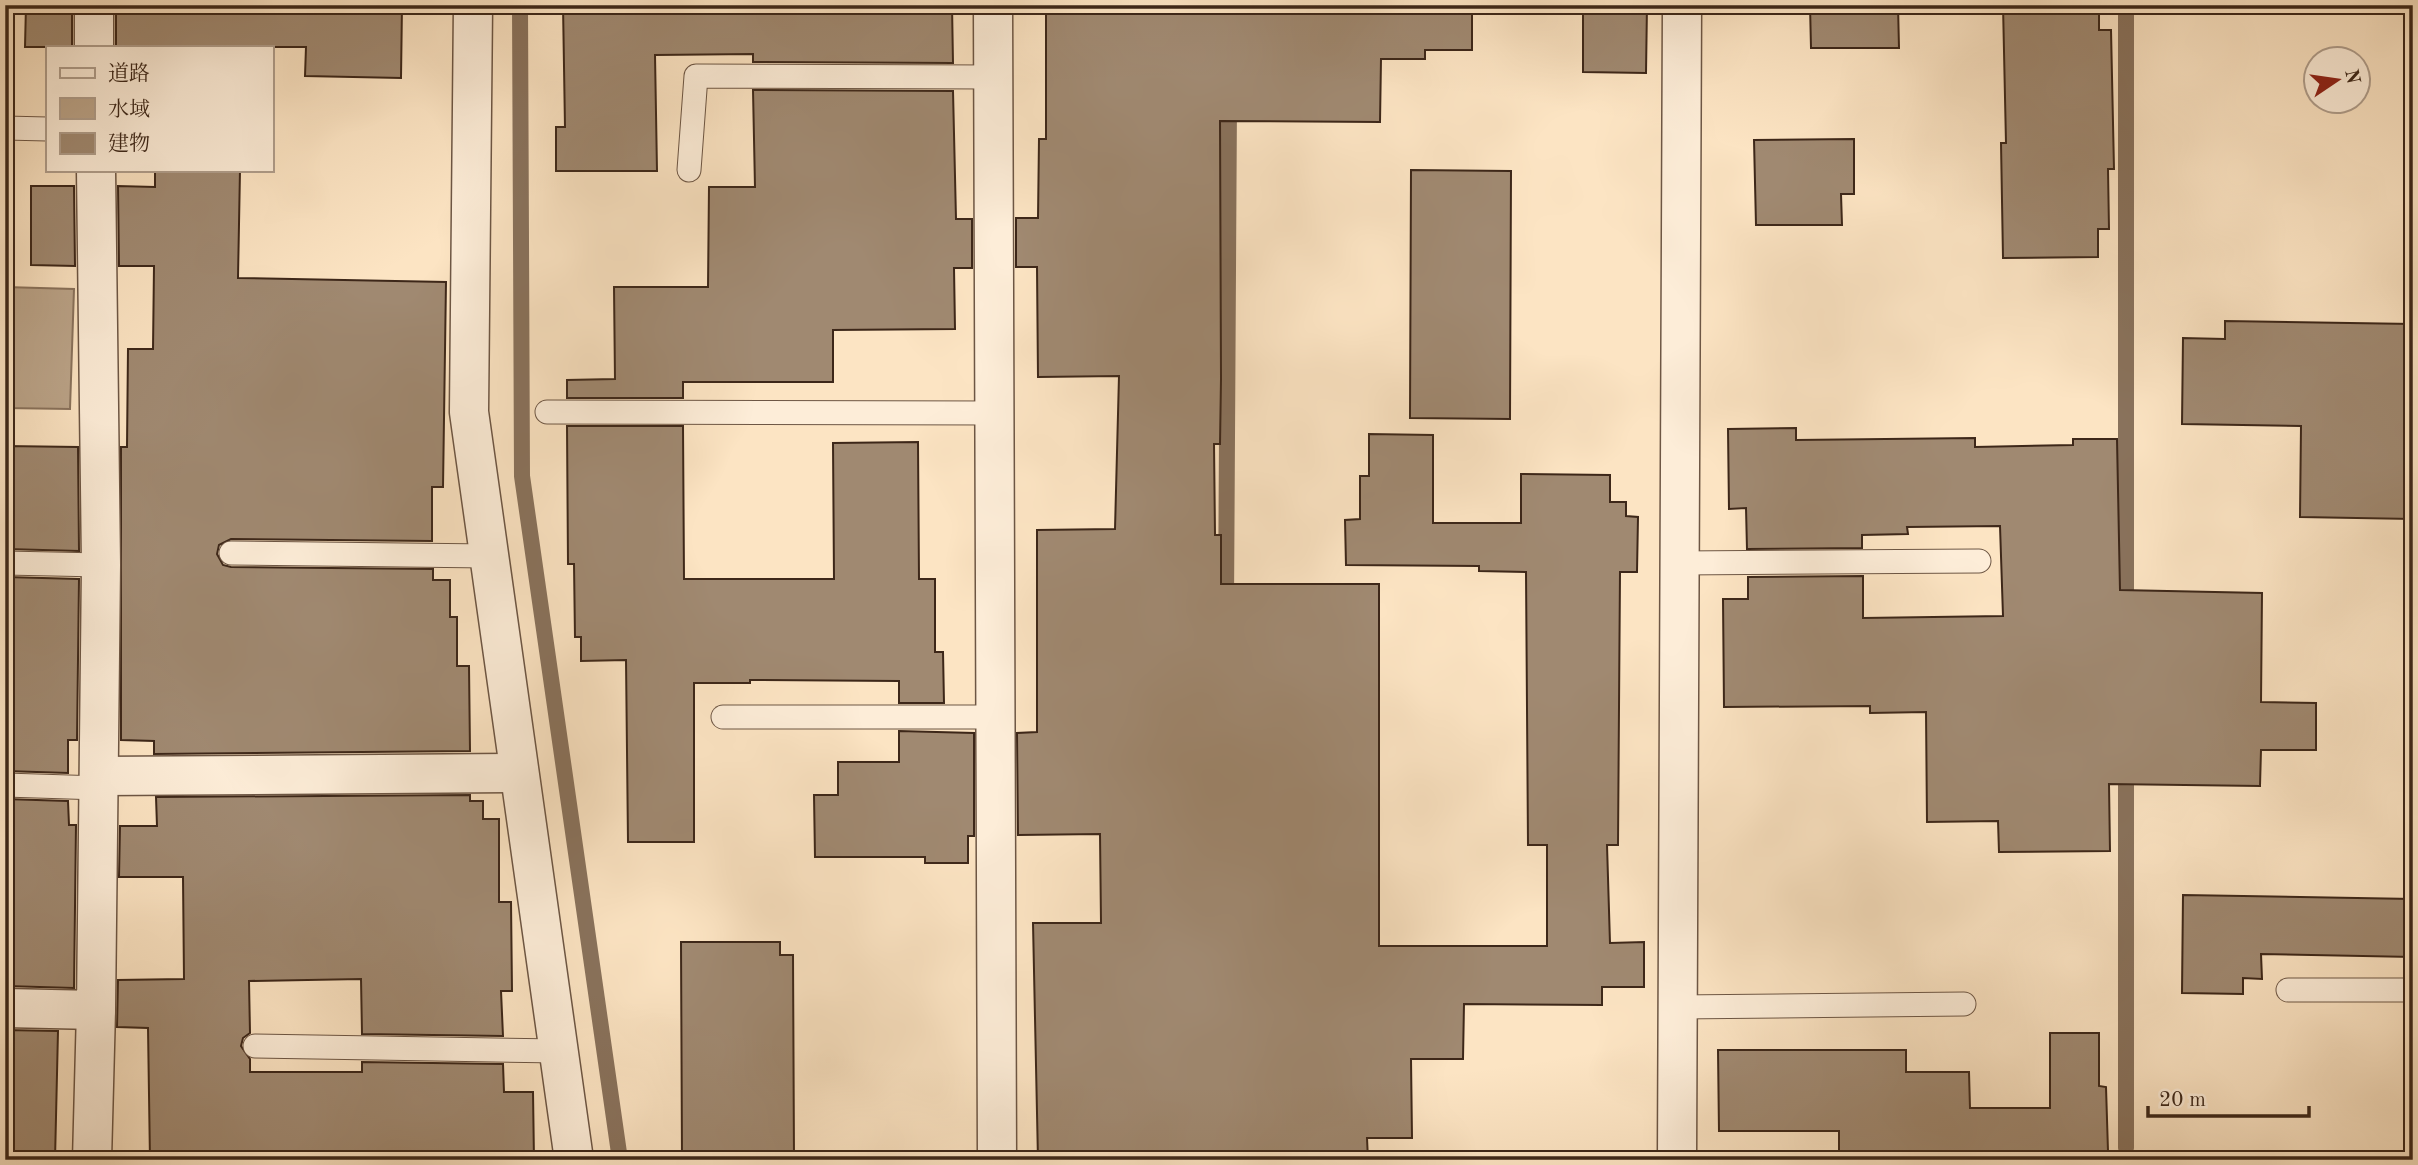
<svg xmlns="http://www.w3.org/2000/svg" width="2418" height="1165" font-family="'Old Standard TT','Noto Serif JP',serif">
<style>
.water{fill:#bba489;stroke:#89725c;stroke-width:2}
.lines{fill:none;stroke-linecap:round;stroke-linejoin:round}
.stream{stroke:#89725c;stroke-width:16}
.building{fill:#a08971;stroke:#3d2719;stroke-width:2}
.lane-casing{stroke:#6d5644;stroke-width:25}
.street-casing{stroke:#6d5644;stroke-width:41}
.lane{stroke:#fdedd8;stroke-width:23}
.street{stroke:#fdedd8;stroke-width:38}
</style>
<rect width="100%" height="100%" fill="#fce4c3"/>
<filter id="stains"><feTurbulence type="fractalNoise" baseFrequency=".00286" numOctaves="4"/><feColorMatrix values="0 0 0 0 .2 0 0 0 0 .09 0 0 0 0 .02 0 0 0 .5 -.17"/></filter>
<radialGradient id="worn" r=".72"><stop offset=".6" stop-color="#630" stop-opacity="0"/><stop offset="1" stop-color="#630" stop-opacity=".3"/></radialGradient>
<!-- water -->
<path class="water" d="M5,287L74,289L70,409L5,408Z"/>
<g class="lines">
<!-- stream -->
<g class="stream">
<path d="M520,5L522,476L620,1160"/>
<path d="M2126,5V612"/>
<path d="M1226,605L1229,102"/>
<path d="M2126,764V1148"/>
</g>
</g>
<!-- building -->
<g class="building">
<path d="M26,5H72V47H25Z"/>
<path d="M116,5H402L401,78L305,76L306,47H116Z"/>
<path d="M563,5H952L953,63L753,62V54L655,55L657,171H556V127H565Z"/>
<path d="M1046,5L1472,6V50H1425V59H1381L1380,122L1220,121L1221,379L1220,444H1214L1215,535H1221V584H1379V946H1547V845H1528L1526,572L1479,571V566L1346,565L1345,520L1360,519V476H1369V434L1433,435V523H1521V474L1610,475V502H1626V516L1638,517L1637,572H1620L1618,845H1607L1610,943L1644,942V987H1602V1005L1464,1004L1463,1059H1411L1412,1138H1367L1368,1160H1038L1033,923H1101L1100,834L1018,835L1017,733L1037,732V530L1115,529L1119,376L1038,377L1037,267H1016V218H1038L1039,139H1046Z"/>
<path d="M1583,5H1647L1646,73L1583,72Z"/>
<path d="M1810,5H1898L1899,48H1811Z"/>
<path d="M2003,5H2099V30H2111L2114,169H2108L2109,229H2098V257L2003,258L2001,143H2006Z"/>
<path d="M753,90L953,91L956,219H972V268H954L955,329L833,330V382H683V398H567V380L615,379L614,287H708L709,187H755Z"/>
<path d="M1854,139V194H1841L1842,225H1756L1754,140Z"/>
<path d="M155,170H240L238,278L446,282L443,487H432V541L231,539L219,545L217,554L223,565L231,567L433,569V580H450V617H457V666H469L470,751L154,754V741L121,740V447H127L128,349H153L154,266H119L118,186L155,187Z"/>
<path d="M1411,170L1511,171L1510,419L1410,418Z"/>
<path d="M31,186H74L75,266L31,265Z"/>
<path d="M2225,321L2413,324V519L2300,517L2301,426L2182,424L2183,338L2225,339Z"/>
<path d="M567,426H683L684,579H834L833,443L918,442L919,579H935V652H943L944,703H899V681L750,680V683H694V842H628L626,660L581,661V637H575L574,564H568Z"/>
<path d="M1796,428V440L1975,438V447L2073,445V439H2117L2120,590L2262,593L2261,702L2316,703V750H2261L2260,786L2109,784L2110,851L1999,852L1998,821L1927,822L1926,712L1870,713V706L1724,707L1723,599H1748V577L1863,576V618L2003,616L2000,526L1907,527L1908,534L1862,535V548L1747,549L1746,508L1729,509L1728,429Z"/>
<path d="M5,446L78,447L79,551L6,549Z"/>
<path d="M6,577L79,579L77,740H68V773L5,771Z"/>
<path d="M899,731L974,733V836H968V863H925V857H815L814,795H838V762H899Z"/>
<path d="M470,795V801H483V819H499V902H511L512,991H501L503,1036L362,1034L361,979L249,981L250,1033L243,1038L241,1046L250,1059V1072H362V1062L503,1064L504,1092H533L534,1160H150L148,1028L117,1027L118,980L184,979L183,877H119L120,826H157L156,797Z"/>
<path d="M5,799L68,801L69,825H76L74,988L5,986Z"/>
<path d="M2183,895L2413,899V957L2261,954L2262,979L2243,978V994L2182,993Z"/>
<path d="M681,942H780V955H793L794,1160H682Z"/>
<path d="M5,1030L58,1031L55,1160H5Z"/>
<path d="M2050,1033H2099V1086L2106,1087L2108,1151L1839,1153V1131H1719L1718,1050H1906V1072H1969L1970,1108H2050Z"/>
</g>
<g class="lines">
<!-- lane casing -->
<g class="lane-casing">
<g id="lane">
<path d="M5,128L47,129"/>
<path d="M689,170L696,76L993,77"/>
<path d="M547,412L995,413"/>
<path d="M231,553L489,556"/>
<path d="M5,563L101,565"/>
<path d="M1680,563L1979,561"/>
<path d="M723,717H996"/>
<path d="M5,785L100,788"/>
<path d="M2288,990H2413"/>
<path d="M1677,1007L1964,1004"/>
<path d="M255,1046L559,1051"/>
</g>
</g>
<!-- street casing -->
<g class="street-casing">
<g id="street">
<path d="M94,5V47"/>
<path d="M473,5L469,412L574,1160"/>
<path d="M993,5L997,1160"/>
<path d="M100,776L519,773"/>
<path d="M5,1008L96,1010L101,565L96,170"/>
<path d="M92,1160L96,1010"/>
<path d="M1677,1160L1682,5"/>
</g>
</g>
<!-- lane -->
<use href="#lane" class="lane"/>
<!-- street -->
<use href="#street" class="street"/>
</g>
<!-- margin -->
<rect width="2418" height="1165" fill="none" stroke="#fce4c3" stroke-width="28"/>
<rect x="7" y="7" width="2404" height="1151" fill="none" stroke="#3d2719" stroke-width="3.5"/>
<rect x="14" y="14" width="2390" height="1137" fill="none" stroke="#3d2719" stroke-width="2"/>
<!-- legend -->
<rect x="46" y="46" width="228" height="126" fill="#fdedd8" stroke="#b09e8c" stroke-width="2"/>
<rect x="60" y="68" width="35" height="10" fill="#fdedd8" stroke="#b09e8c" stroke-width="2"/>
<text x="108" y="80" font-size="21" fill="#3d2719">道路</text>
<rect x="60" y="98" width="35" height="21" fill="#bba489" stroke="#b09e8c" stroke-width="2"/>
<text x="108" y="116" font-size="21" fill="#3d2719">水域</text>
<rect x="60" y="133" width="35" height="21" fill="#a08971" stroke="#b09e8c" stroke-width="2"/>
<text x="108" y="150" font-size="21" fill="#3d2719">建物</text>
<!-- north arrow -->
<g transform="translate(2337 80) rotate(77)"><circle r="33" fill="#fdedd8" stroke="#b09e8c" stroke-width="2"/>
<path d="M0-5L12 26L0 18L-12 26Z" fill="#8f2418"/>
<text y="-10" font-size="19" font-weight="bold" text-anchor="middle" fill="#3d2719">N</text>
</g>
<!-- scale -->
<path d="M2148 1106v10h161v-10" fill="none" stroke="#3d2719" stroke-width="3.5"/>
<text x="2159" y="1106" font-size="21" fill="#3d2719" stroke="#fdedd8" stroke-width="5" paint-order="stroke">20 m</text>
<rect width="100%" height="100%" filter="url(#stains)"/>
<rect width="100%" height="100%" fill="url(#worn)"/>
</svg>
